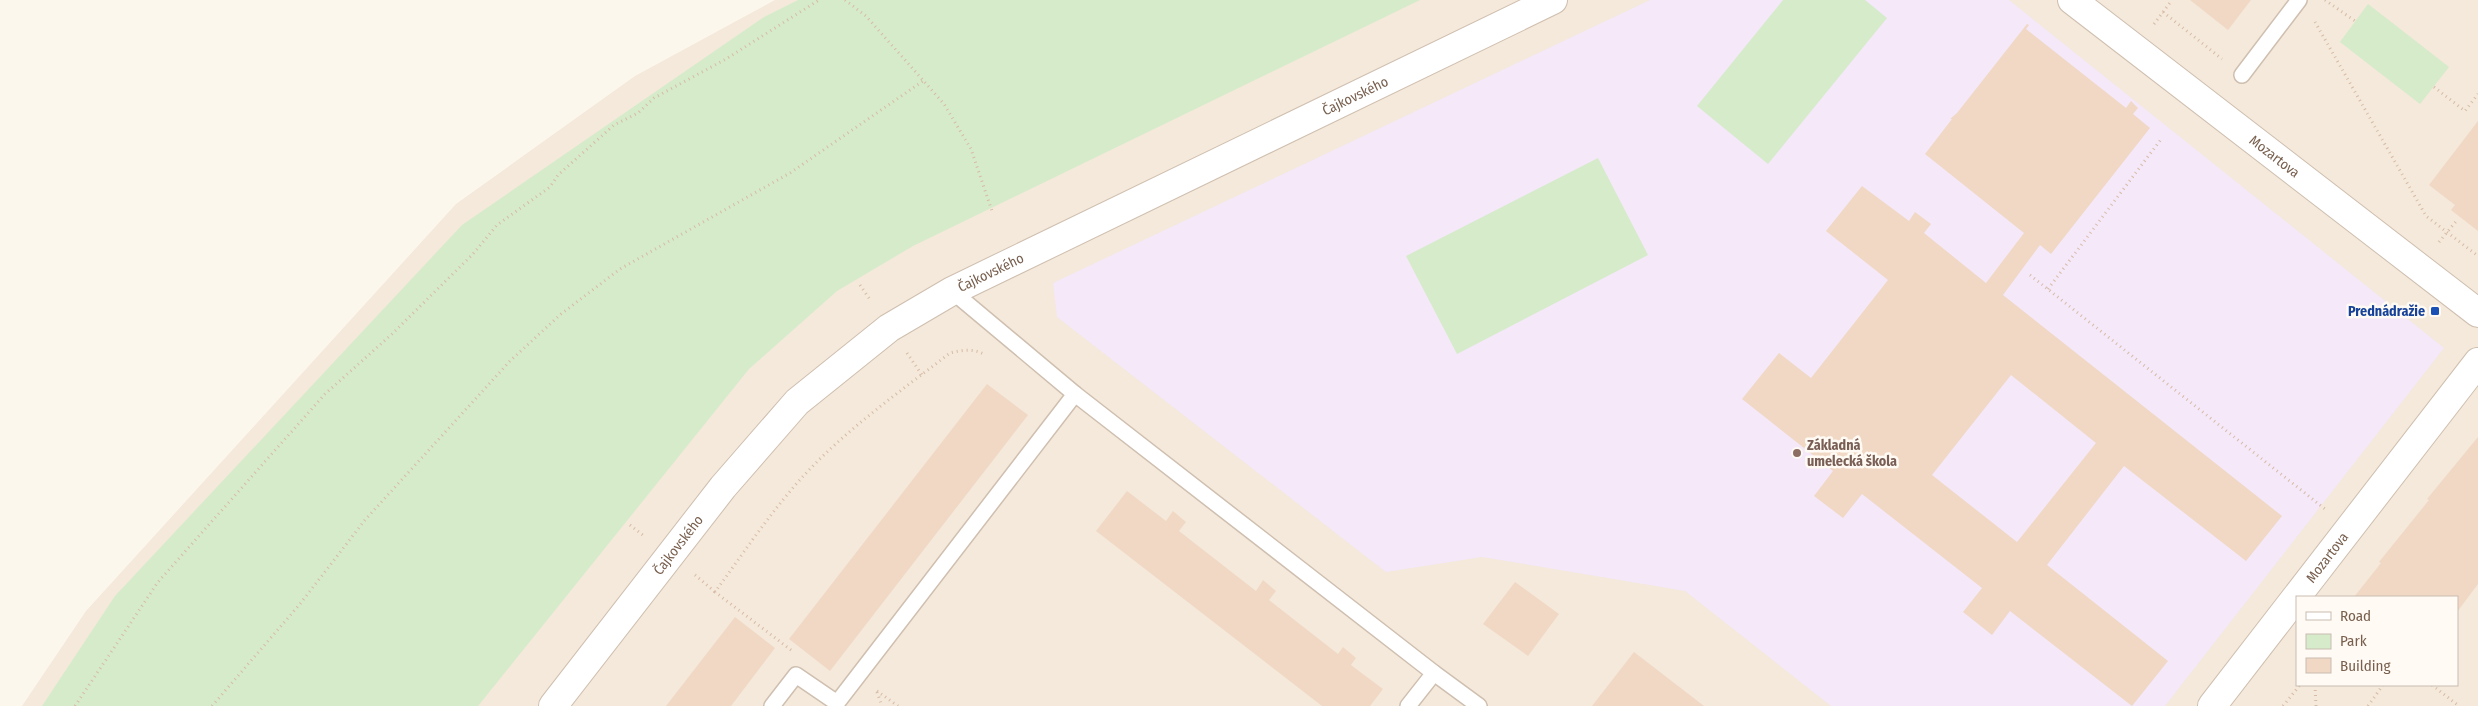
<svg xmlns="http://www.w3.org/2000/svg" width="2478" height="706" font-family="'Fira Sans Condensed',sans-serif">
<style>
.residential{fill:#f4e9da;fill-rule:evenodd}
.education{fill:#f4e8f9}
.green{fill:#d6ebca}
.building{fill:#f1d8c4;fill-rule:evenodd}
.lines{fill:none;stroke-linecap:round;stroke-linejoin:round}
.lane-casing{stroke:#cfbfb0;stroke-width:18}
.street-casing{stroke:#cfbfb0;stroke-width:30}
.path{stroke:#d7bba6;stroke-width:3;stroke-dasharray:1 4;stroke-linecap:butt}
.lane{stroke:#fff;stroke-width:15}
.street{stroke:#fff;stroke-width:28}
.transit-dot{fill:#1a4fb4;stroke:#fffaf3;stroke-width:2}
.education-dot{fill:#8d6e63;stroke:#fffaf3;stroke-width:2}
.labels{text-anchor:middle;stroke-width:5;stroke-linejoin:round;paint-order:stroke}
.street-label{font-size:14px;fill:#785f4e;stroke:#fffaf3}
.transit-label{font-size:14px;font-weight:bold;fill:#164399;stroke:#fffaf3;text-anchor:end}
.education-label{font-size:14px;font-weight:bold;fill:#785e54;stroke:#fffaf3;text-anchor:start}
</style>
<rect width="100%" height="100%" fill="#fcf7ec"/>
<!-- residential -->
<path class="residential" d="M775,0H2478V706H22L86,611L456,204L635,76ZM2297,597H2457V685H2297Z"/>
<!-- education -->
<path class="education" d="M1650,0H2009L2444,348L2165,706H1831L1685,591L1482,557L1386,572L1057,317L1053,283Z"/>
<!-- green -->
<g class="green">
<path d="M798,0H1420L913,246L837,291L749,369L478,706H42L115,596L462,225L764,17Z"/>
<path d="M1783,0H1865L1887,18L1768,164L1697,106Z"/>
<path d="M2368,4L2449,67L2420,104L2340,42Z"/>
<path d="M1598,158L1648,255L1457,354L1406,256Z"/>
</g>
<!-- building -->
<g class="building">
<path d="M2190,0H2251L2228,30Z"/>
<path d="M2027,24L2029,25L2026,29L2126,108L2131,101L2138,108L2133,114L2150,128L2051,254L2040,245L2003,295L2282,516L2246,561L2124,466L2047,565L2168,661L2132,706L2010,611L1992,635L1963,612L1982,588L1862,494L1843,518L1814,496L1833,471L1742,399L1779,353L1811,378L1888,280L1826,231L1862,186L1909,221L1915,212L1931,224L1924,233L1986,283L2024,233L1925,154L1952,119H1950L1957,113ZM2011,375L2096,443L2017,542L1932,475Z"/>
<path d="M2478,121V231L2451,210L2455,205L2429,185Z"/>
<path d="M987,384L1028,415L830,671L789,639Z"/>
<path d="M2478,437V584L2457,612V597H2354L2381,563L2379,562L2429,500L2427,499Z"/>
<path d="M1127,491L1166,521L1173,511L1186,522L1179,531L1256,591L1263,580L1276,591L1269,600L1338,654L1343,647L1356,658L1351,665L1383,689L1370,706H1322L1096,531Z"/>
<path d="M1515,582L1559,614L1528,656L1483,624Z"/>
<path d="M735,617L775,648L731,706H666Z"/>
<path d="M1634,652L1704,706H1592Z"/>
</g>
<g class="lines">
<!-- lane casing -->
<g class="lane-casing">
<g id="lane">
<path d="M2242,75L2299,0"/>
<path d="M952,291L1075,394L1434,673L1408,706"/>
<path d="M1434,673L1479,706"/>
<path d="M772,706L796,675L837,703L1075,394"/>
</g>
</g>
<!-- street casing -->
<g class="street-casing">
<g id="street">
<path id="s1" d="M2072,0L2478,313"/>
<path id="s2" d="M553,706L723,487L797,402L889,328L952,291L1553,0"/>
<path id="s3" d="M2212,706L2478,362"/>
</g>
</g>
<!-- path -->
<g class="path">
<path d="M845,0L866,16L944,104L971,149L993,214"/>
<path d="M2325,0L2355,21"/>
<path d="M2163,12L2222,59"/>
<path d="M2315,22L2426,216L2478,256"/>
<path d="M2154,24L2172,0"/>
<path d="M2434,87L2465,111L2478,94"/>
<path d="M2439,242L2458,219"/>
<path d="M2030,275L2325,509"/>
<path d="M860,285L871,301"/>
<path d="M2048,289L2162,138"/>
<path d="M907,353L922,375"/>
<path d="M630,525L644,536"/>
<path d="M695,575L715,592"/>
<path d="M791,650L715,592C745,551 774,507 809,470C851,426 902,390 950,353C962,350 974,348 985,355"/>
<path d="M2315,685L2316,706"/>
<path d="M2432,685L2459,706"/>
<path d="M877,691L898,706"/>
<path d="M877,692L882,706"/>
<path d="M75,706L158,582L325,394L392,334L473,254L497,225L550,187L558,175L614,125L638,113L654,98L726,59L819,0"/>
<path d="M212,706L300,604L365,520L510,361L561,314L620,269L790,173L923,81"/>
<path d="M2283,706L2300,685"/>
<path d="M2368,706L2383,685"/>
</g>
<!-- lane -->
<use href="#lane" class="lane"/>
<!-- street -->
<use href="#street" class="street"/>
</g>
<!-- markers -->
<rect class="transit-dot" x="2430" y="306" width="10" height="10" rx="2.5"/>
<circle class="education-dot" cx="1797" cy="453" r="5"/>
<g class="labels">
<!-- street labels -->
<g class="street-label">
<text dy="5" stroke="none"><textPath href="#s2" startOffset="1029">Čajkovského</textPath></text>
<text dy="5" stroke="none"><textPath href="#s1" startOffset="256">Mozartova</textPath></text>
<text dy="5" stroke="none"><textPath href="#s2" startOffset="624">Čajkovského</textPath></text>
<text dy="5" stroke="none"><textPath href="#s2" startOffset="204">Čajkovského</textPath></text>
<text dy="5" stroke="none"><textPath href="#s3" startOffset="188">Mozartova</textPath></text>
</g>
<!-- transit labels -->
<g class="transit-label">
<text x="2425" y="316">Prednádražie</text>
</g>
<!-- education labels -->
<g class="education-label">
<text x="1807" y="450">Základná<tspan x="1807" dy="16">umelecká škola</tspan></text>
</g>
</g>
<!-- legend -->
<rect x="2296" y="596" width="162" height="90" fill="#fffaf3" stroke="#c9bcb1"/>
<rect x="2306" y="612" width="25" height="8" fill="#ffffff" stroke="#c9bcb1"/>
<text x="2340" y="621" font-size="15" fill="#785f4e">Road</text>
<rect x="2306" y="634" width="25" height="15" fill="#d6ebca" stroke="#c9bcb1"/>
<text x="2340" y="646" font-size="15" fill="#785f4e">Park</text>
<rect x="2306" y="658" width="25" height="15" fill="#f1d8c4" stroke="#c9bcb1"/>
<text x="2340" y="671" font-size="15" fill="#785f4e">Building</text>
</svg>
